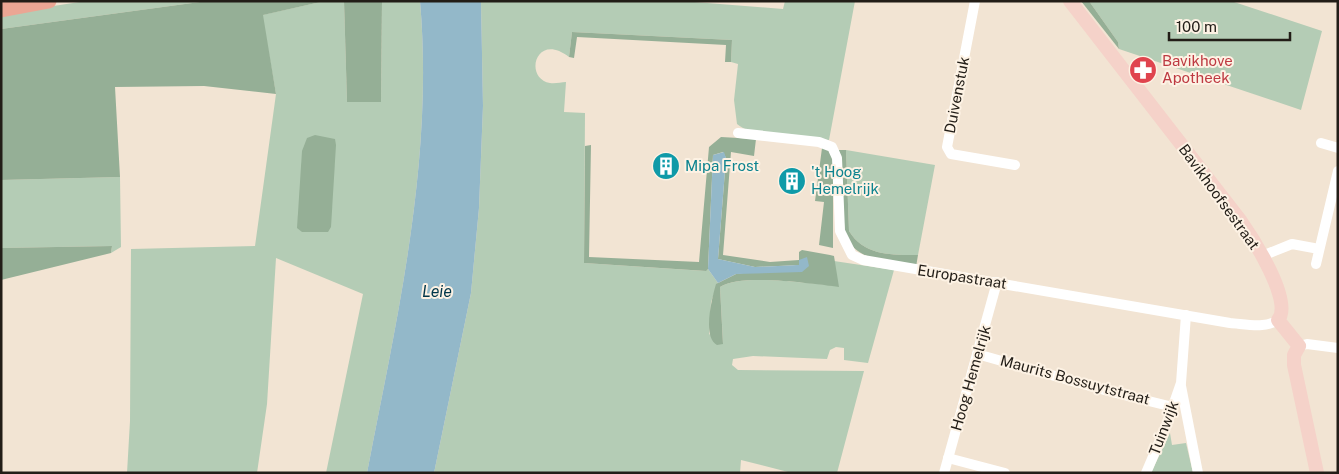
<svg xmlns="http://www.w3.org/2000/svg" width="1339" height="474" font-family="'Public Sans',sans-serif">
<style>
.green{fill:#b4ccb5}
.forest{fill:#95af96}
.water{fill:#93b8c9}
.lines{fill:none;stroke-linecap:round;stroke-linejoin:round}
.street{stroke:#fff;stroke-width:10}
.secondary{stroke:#f5d2c9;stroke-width:14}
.primary{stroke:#eba694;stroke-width:15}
.labels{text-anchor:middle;stroke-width:4;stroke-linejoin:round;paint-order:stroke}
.health-label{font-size:15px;fill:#be3a42;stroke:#fdf2e4;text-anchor:start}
.street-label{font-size:15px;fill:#221d17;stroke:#fdf2e4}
.culture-label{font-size:15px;fill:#0d838f;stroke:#fdf2e4;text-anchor:start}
.water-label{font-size:16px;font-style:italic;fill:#003649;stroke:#fdf2e4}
</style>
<rect width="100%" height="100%" fill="#f2e4d3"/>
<!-- green -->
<g class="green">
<path d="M86,1H207L1,29V14Z"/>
<path d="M325,1H344L347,102H381L382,1H420C434,161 397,317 367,473H326L363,294L276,258L267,404L257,473H127L130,421L131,249L255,246L276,94L262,15Z"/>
<path d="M481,1H682L783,9L785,1H855L829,140C805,138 754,139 737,124L734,100L738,64L731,62L732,40L572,32L569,57C536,31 523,78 550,83C555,84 561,82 566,82L564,112L585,113L584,263L705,271L708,269L718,283L711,302L709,334L723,343L720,287C741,273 812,284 838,286L834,261L894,270L868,363L844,360V348L836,347L830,350L827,359L753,356L733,359L732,365L738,370L864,371L837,473H792L741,460L740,473H434L471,293L479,208L483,106Z"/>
<path d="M1089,1H1231L1322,31L1301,110L1119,49L1118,42Z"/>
<path d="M846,150L935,165L918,255C892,255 864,256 849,231Z"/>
<path d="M120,177L121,247L111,253L112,246L1,248V180Z"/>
<path d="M1170,433L1172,445L1186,443L1193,473H1151Z"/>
</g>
<!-- forest -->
<g class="forest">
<path d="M207,1H325L263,15L276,94L204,86L115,87L120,177L1,180V29Z"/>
<path d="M344,1H382L381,102H347Z"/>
<path d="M1081,1H1089L1118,42L1119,49Z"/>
<path d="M572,32L732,40L731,62H725L726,45L577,37L574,58L569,57Z"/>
<path d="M315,135L335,139L336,145L331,227L328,232H302L297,228L302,151L307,138Z"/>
<path d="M721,137L756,139L754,156L731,152L723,255L770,262L799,260V252L802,250L830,255L834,256L839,287C813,284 741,273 720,287L723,344L717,345C702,337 712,298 716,284L736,274L800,265L755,267L718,259L726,158L723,152L713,155L708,269L706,271L584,263L585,146L591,145L589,257L699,262L709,147Z"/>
<path d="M822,148L833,149V248L819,245L824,202L815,201Z"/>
<path d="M839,150H846L849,231C864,256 892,255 918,255L916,267C890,262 860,262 845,237Z"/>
<path d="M112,246L111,253L1,280V248Z"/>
</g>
<!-- water -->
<g class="water">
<path d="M420,1H481L483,106L479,208L471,293L434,473H367C397,317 434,161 420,1Z"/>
<path d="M724,152L726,158L718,259L755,267L799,265V260L807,257L809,266L802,272L736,274L718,283L708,269L713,155Z"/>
</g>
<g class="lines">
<!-- street -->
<g class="street">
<path d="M975,1L947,147L951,154L1015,165"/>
<path d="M738,133L819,142L832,147L837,158L840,231L852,255L863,260L1230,323C1245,324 1265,329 1278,320"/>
<path d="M1321,143L1338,148"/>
<path d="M1262,256L1292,244L1319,249"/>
<path d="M1316,264L1338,171"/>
<path d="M1299,346L1307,344L1338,348"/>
<path d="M977,354L1108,391L1173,407"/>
<path d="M1181,386L1198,473"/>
<path d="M948,458L1005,473"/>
<path d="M944,473L997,282"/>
<path d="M1146,473L1166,426L1181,383L1186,315"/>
</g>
<!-- secondary -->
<path class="secondary" d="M1070,1L1240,220C1252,237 1294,302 1278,320L1299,346L1294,355V365L1317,473"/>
<!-- primary -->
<path class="primary" d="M1,10L49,1"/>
</g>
<!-- icons -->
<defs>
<g id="pharmacy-disc" transform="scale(1.4375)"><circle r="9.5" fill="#e0444e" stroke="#fdf2e4"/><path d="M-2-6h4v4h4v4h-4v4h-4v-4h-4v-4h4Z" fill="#fff"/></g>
<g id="building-disc" transform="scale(1.4375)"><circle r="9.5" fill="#0f9aa8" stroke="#fdf2e4"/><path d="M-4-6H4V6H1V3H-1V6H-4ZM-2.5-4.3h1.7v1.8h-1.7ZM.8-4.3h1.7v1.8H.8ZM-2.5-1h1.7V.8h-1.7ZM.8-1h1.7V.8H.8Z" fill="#fff"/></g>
</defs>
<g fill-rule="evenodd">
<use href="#pharmacy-disc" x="1143" y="70"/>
<use href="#building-disc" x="666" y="166"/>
<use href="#building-disc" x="792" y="181"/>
</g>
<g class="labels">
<!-- health labels -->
<g class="health-label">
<text x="1162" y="66">Bavikhove<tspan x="1162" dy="17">Apotheek</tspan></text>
</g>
<!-- street labels -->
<g class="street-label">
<text transform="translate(957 95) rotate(-79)" y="5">Duivenstuk</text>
<text transform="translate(1219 197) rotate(54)" y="5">Bavikhoofsestraat</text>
<text transform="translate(962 277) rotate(9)" y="5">Europastraat</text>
<text transform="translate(971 378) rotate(-74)" y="5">Hoog Hemelrijk</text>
<text transform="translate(1075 380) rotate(15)" y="5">Maurits Bossuytstraat</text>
<text transform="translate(1164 428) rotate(-69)" y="5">Tuinwijk</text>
</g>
<!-- culture labels -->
<g class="culture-label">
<text x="685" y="171">Mipa Frost</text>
<text x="811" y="177">'t Hoog<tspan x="811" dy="17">Hemelrijk</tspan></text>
</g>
<!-- water labels -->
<g class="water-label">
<text x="437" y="297">Leie</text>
</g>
</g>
<!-- border -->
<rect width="1339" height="474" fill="none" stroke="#221d17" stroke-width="5"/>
<!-- scale -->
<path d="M1169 32v8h121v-8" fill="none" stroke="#221d17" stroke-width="2.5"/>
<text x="1176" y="32" font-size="15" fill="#221d17" stroke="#fdf2e4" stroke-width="4" paint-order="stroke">100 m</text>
</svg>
